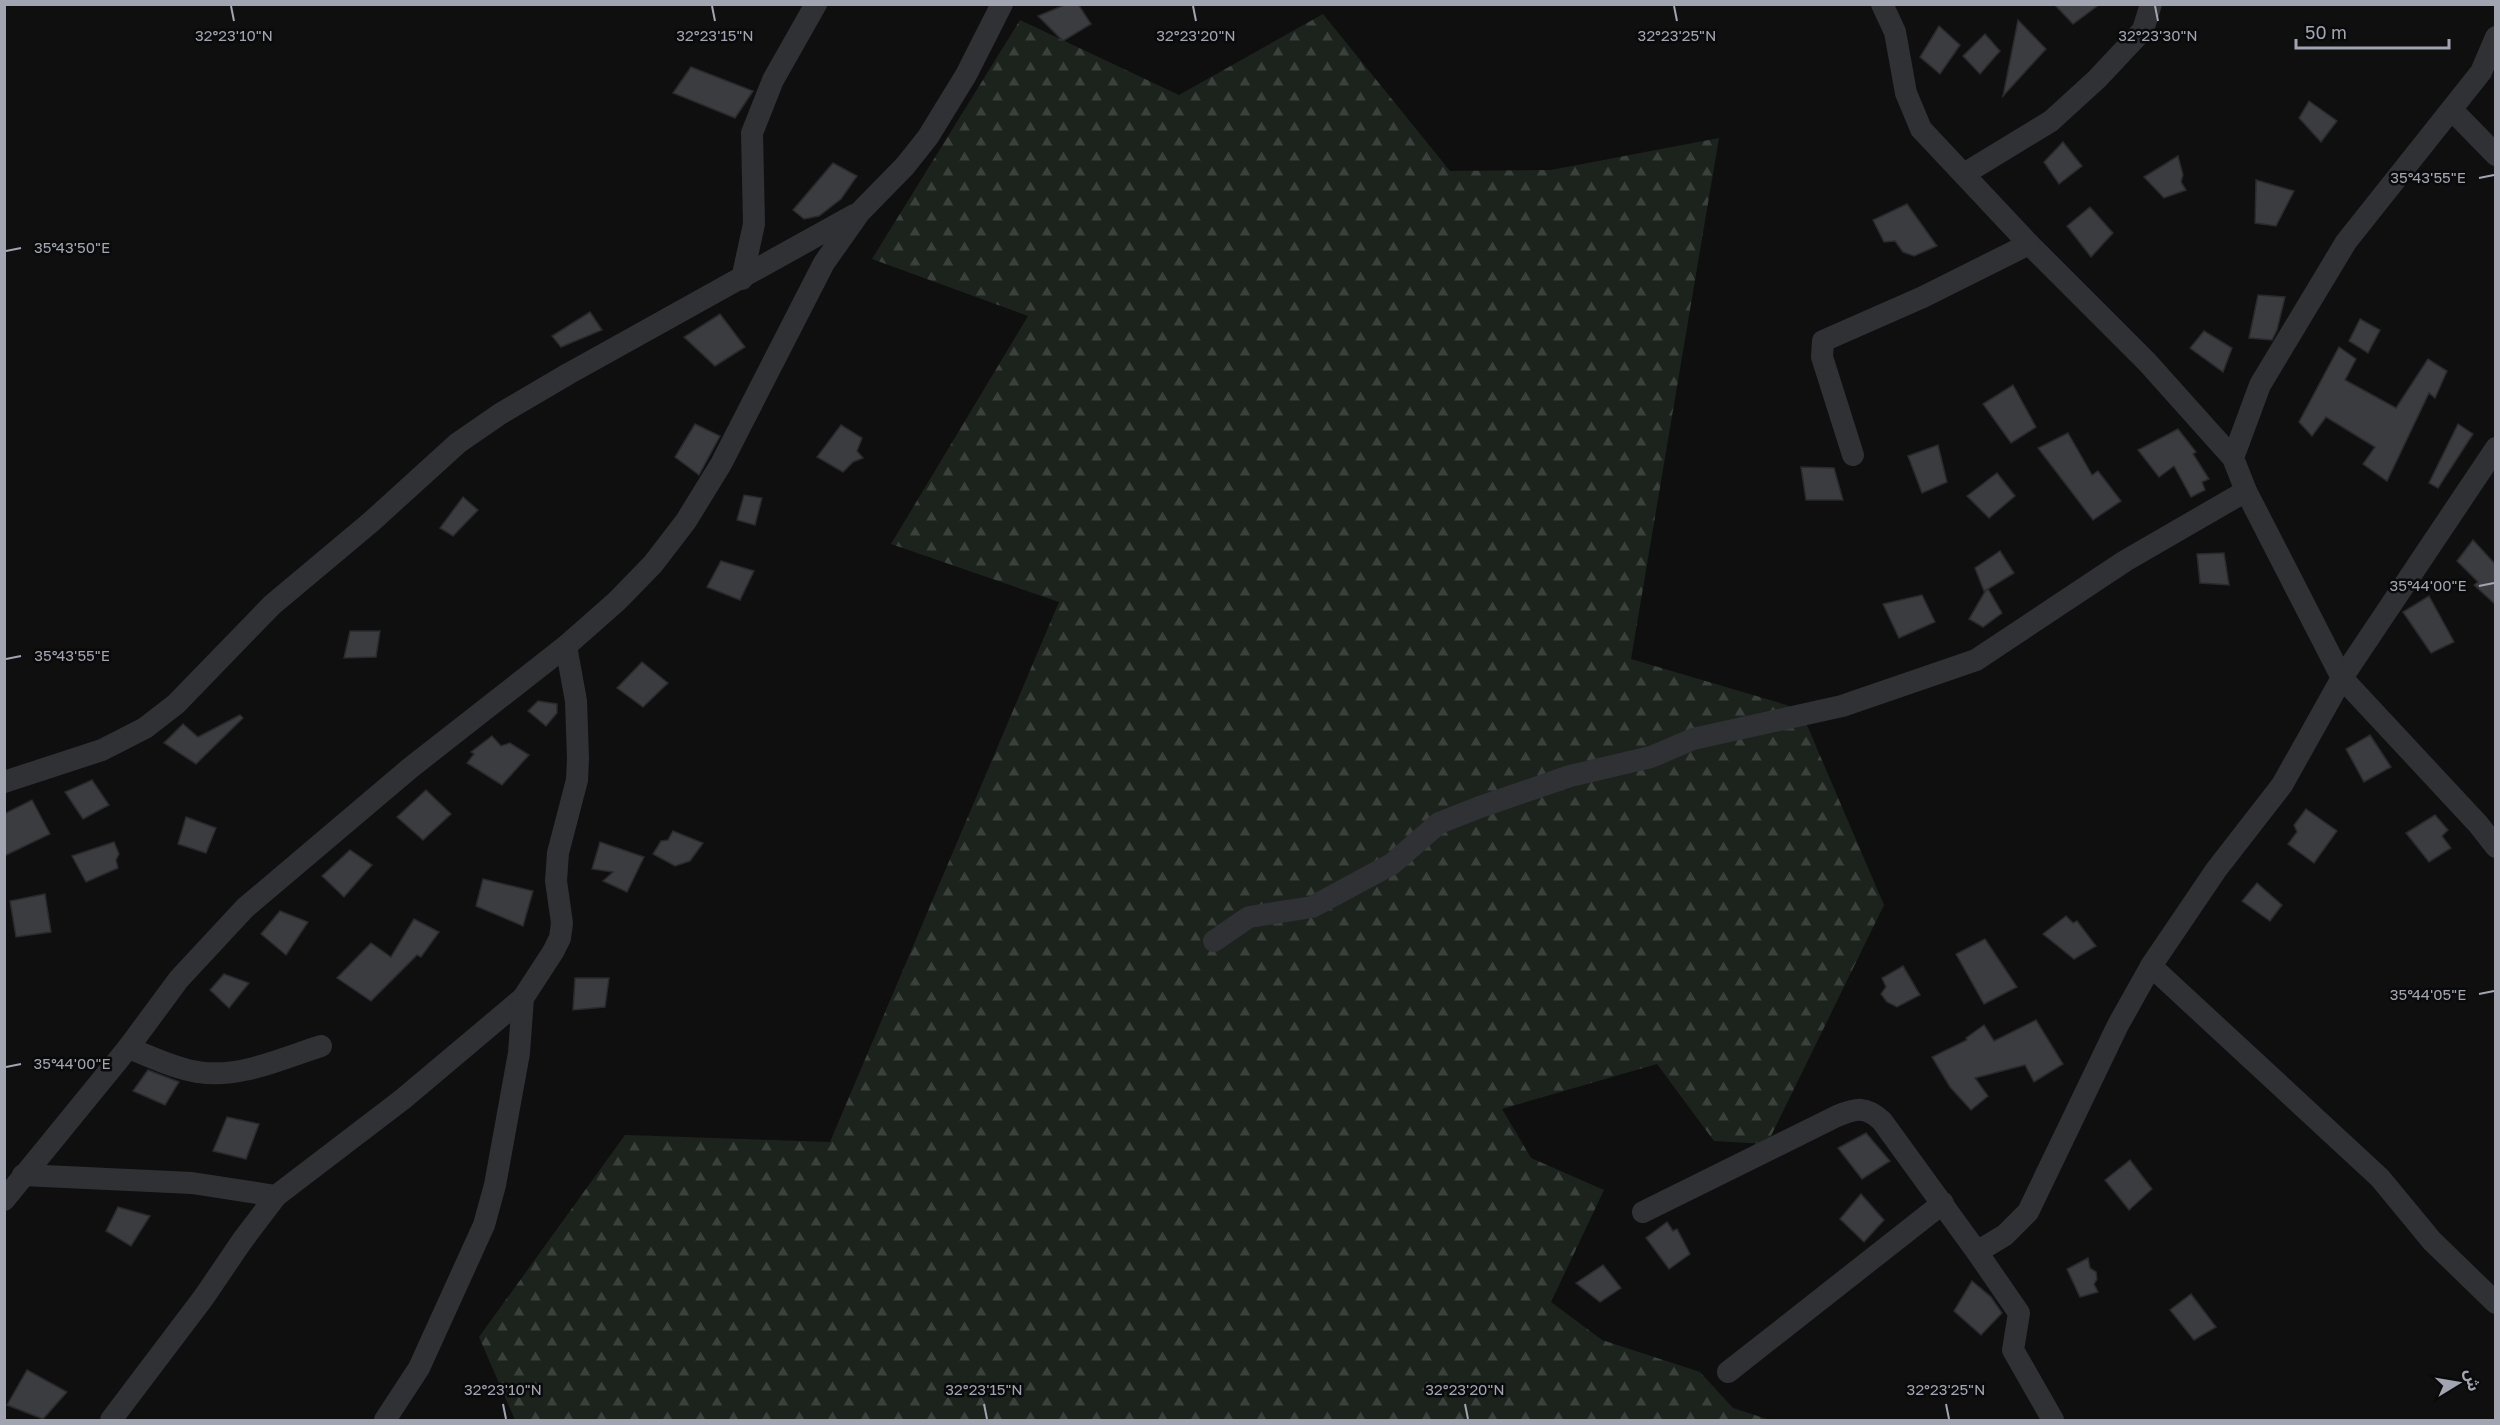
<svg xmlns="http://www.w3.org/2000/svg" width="2500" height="1425" font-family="'Golos Text','Noto Sans Arabic',sans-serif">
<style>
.forest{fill:url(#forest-firs)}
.building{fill:#3b3c40;stroke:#2a292c;stroke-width:1.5}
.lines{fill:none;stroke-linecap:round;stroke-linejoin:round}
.minor{stroke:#303135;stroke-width:22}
.ticks{fill:none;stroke:#a1a4b1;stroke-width:2}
.ticks-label{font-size:15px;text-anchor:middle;fill:#a1a4b1;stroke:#0a0a0b;stroke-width:5;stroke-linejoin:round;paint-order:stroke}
</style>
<defs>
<pattern id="forest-firs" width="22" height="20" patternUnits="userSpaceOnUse" patternTransform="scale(1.5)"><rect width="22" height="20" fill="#1c231d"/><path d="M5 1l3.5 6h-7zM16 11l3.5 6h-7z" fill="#3a403b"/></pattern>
</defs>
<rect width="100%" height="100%" fill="#0f0f10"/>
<!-- forest -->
<path class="forest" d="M1323,14L1450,171L1551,170L1719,138L1631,659L1800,709L1884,905L1767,1144L1714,1141L1657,1064L1502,1109L1531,1158L1604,1190L1551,1302L1602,1340L1700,1372L1733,1408L1770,1420H515L479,1337L625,1135L830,1142L1059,602L891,544L1028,316L872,259L1020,20L1179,95Z"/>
<!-- building -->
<g class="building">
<path d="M1067,4H1078L1091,24L1063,41L1038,16Z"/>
<path d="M2054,4H2100L2073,24Z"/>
<path d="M2018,20L2046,49L2003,96Z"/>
<path d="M1939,26L1960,45L1940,74L1920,57Z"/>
<path d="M1985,34L2000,51L1980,74L1963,56Z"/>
<path d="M691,67L753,91L735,118L673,93Z"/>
<path d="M2309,101L2337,121L2321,142L2299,118Z"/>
<path d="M2063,142L2082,166L2059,184L2044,162Z"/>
<path d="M2178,156L2183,175L2181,182L2186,190L2164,198L2144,177Z"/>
<path d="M833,163L857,176L841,199L819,216L804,219L793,210Z"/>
<path d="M2256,180L2294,191L2276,226L2255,223Z"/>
<path d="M1907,204L1937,246L1914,256L1903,252L1895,241L1884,242L1873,220Z"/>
<path d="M2090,207L2113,233L2091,257L2067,226Z"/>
<path d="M2258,295L2285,297L2277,330L2272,340L2249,338Z"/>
<path d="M590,312L602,330L561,347L552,336Z"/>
<path d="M720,314L745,347L715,366L684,337Z"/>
<path d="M2360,319L2380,330L2368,353L2349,341Z"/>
<path d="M2204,331L2232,348L2223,372L2190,348Z"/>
<path d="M2339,347L2356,359L2345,380L2396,408L2428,359L2447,371L2435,398L2429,393L2387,481L2363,464L2375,447L2326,417L2312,436L2299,422Z"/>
<path d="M2013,385L2036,427L2011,443L1983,404Z"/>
<path d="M695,424L720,436L699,475L675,457Z"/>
<path d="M2458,424L2473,434L2438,488L2429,483Z"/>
<path d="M841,425L862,438L857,451L863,458L853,462L843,472L817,457Z"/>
<path d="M2178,429L2196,452L2193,454L2209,479L2202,482L2205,490L2191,497L2174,466L2159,477L2138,450Z"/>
<path d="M2068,433L2092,475L2098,471L2121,501L2093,520L2038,448Z"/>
<path d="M1938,445L1947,482L1922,493L1908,456Z"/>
<path d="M1801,467L1834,468L1843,500H1806Z"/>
<path d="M1997,473L2015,496L1989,518L1967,496Z"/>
<path d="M744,495L762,498L755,525L737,520Z"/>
<path d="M463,497L478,510L453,536L440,528Z"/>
<path d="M2473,540L2496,565V605L2474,585L2478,582L2457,561Z"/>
<path d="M2000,551L2014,573L1988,589L2002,613L1983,627L1969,619L1986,590L1984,591L1975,568Z"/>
<path d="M2224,553L2229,585L2200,583L2197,554Z"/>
<path d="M721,561L754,571L740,600L707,587Z"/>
<path d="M1922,595L1935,622L1899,638L1883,604Z"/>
<path d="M2429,596L2454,642L2431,653L2403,612Z"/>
<path d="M350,631H380L376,657L344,658Z"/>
<path d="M642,662L668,683L643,707L617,688Z"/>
<path d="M538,701L557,704V713L546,726L528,711Z"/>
<path d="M240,715L243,718L196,764L164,743L183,724L198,737Z"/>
<path d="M2370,735L2391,767L2364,782L2346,749Z"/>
<path d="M492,736L501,746L510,743L529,755L502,785L467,763L474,754L471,752Z"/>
<path d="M92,780L109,805L83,819L65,792Z"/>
<path d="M426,790L451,814L423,840L397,817Z"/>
<path d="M32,800L50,834L4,856V814Z"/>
<path d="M2306,809L2337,831L2314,863L2288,844L2297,832L2294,825Z"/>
<path d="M2435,815L2448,830L2442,836L2451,848L2429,862L2406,833Z"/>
<path d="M186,817L216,828L206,853L178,844Z"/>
<path d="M673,831L703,843L690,861L675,866L653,854L661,841L668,840Z"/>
<path d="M114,842L119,854L116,860L118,868L86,882L72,856Z"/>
<path d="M600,842L644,857L627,892L603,881L613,872L592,869Z"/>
<path d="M350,850L372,865L344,897L322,876Z"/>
<path d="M483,879L533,891L523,926L476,906Z"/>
<path d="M2257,883L2282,905L2270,921L2242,901Z"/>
<path d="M45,894L51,932L16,937L10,901Z"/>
<path d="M280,911L308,922L286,955L261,934Z"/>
<path d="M2066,916L2073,923L2077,921L2096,946L2074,959L2043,934Z"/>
<path d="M414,919L439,932L421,957L417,955L371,1001L337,978L371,943L391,957Z"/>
<path d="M1985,939L2017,987L1984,1004L1956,954Z"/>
<path d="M1903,966L1920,995L1897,1007L1887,1002L1881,994L1886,987L1882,978Z"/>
<path d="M224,974L249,983L229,1008L210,990Z"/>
<path d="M575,978H609L605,1007L573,1010Z"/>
<path d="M2036,1020L2063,1064L2034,1082L2025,1065L1975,1078L1988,1096L1971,1110L1950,1087L1932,1057L1967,1040L1966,1038L1984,1025L1994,1041Z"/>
<path d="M148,1070L179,1082L165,1105L133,1091Z"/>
<path d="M227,1117L259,1124L246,1159L213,1151Z"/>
<path d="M1866,1133L1890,1161L1862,1179L1838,1148Z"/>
<path d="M2130,1160L2152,1189L2129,1210L2105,1180Z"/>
<path d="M1861,1194L1884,1220L1864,1242L1840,1219Z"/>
<path d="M118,1207L150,1216L131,1246L106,1231Z"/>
<path d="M1667,1222L1673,1231L1677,1229L1690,1254L1669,1269L1646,1238Z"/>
<path d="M2088,1258L2090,1268L2096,1272L2097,1279L2094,1284L2098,1292L2080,1297L2067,1269Z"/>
<path d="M1603,1265L1621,1288L1600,1302L1576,1283Z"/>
<path d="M1972,1281L1991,1297L2002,1313L1981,1335L1954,1311Z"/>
<path d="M2191,1294L2216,1327L2194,1340L2170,1310Z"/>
<path d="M27,1370L67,1392L43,1419L7,1405Z"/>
</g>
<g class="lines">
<!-- minor -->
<g class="minor">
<path d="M1882,4L1895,32L1906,93L1921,129L2029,244L2147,362L2233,458L2246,491L2342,678L2478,824L2496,847"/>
<path d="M2452,110L2496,155"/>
<path d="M1964,174L2051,121L2097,79L2143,30L2151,4"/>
<path d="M742,279L754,224L752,133L773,80L816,4"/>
<path d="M1853,455L1822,357L1823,341L1923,297L2029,244"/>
<path d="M2233,458L2260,385L2346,242L2481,72L2496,37"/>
<path d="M4,782L102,750L145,728L176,704L272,605L371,522L458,443L500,414L568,374L854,215"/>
<path d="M1214,941L1249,917L1312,907L1392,864L1439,823L1480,807L1570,776L1651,757L1693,739L1842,706L1976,660L2125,561L2246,491"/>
<path d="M2151,966L2380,1178L2432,1241L2496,1303"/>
<path d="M128,1048C150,1056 175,1069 198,1072C239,1079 283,1058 321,1046"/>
<path d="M23,1175L192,1183L276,1196"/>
<path d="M4,1200L128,1048L179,979L245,908L409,769L566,646L617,601L653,564L686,521L721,464L824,263L860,212L905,166L928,137L966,75L1002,4"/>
<path d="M1643,1212L1837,1116C1857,1108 1866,1106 1882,1121L1977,1252L2005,1235L2028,1212L2118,1025L2151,966L2216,870L2282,785L2342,678L2496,448"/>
<path d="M1977,1252L2019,1313L2013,1350L2053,1420"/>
<path d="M1728,1372L1943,1203"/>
<path d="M111,1420L204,1297L242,1241L276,1196L403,1099L523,998L553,952L560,938L562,923L556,881L558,853L577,780L578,758L576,701L566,646"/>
<path d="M385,1420L419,1368L484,1225L495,1185L519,1053L523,998"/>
</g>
</g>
<!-- ticks -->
<path class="ticks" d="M231,6L234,21M712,6L715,21M1193,6L1196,21M1674,6L1677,21M2155,6L2158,21M2479,178L2494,175M6,251L21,248M2479,586L2494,583M6,659L21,656M2479,994L2494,991M6,1067L21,1064M503,1404L506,1419M984,1404L987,1419M1465,1404L1468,1419M1946,1404L1949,1419"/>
<g class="ticks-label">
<text x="234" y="41">32°23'10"N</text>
<text x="715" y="41">32°23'15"N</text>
<text x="1196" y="41">32°23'20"N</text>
<text x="1677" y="41">32°23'25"N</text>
<text x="2158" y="41">32°23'30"N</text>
<text x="2428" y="183">35°43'55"E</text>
<text x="72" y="253">35°43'50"E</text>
<text x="2428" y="591">35°44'00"E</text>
<text x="72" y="661">35°43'55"E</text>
<text x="2428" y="1000">35°44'05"E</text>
<text x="72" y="1069">35°44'00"E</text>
<text x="503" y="1395">32°23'10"N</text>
<text x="984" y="1395">32°23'15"N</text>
<text x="1465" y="1395">32°23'20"N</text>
<text x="1946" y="1395">32°23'25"N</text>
</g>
<!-- border -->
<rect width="2500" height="1425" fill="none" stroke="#a1a4b1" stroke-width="12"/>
<!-- north arrow -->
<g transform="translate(2458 1383) rotate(79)" stroke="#0a0a0b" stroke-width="4.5" paint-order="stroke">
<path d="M0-4.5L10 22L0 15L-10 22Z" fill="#a1a4b1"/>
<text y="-9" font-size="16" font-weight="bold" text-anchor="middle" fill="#a1a4b1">ش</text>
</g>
<!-- scale -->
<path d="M2296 39v9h153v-9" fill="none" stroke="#a1a4b1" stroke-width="3"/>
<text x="2305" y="39" font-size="18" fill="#a1a4b1" stroke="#0a0a0b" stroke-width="4.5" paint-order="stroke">50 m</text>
</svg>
